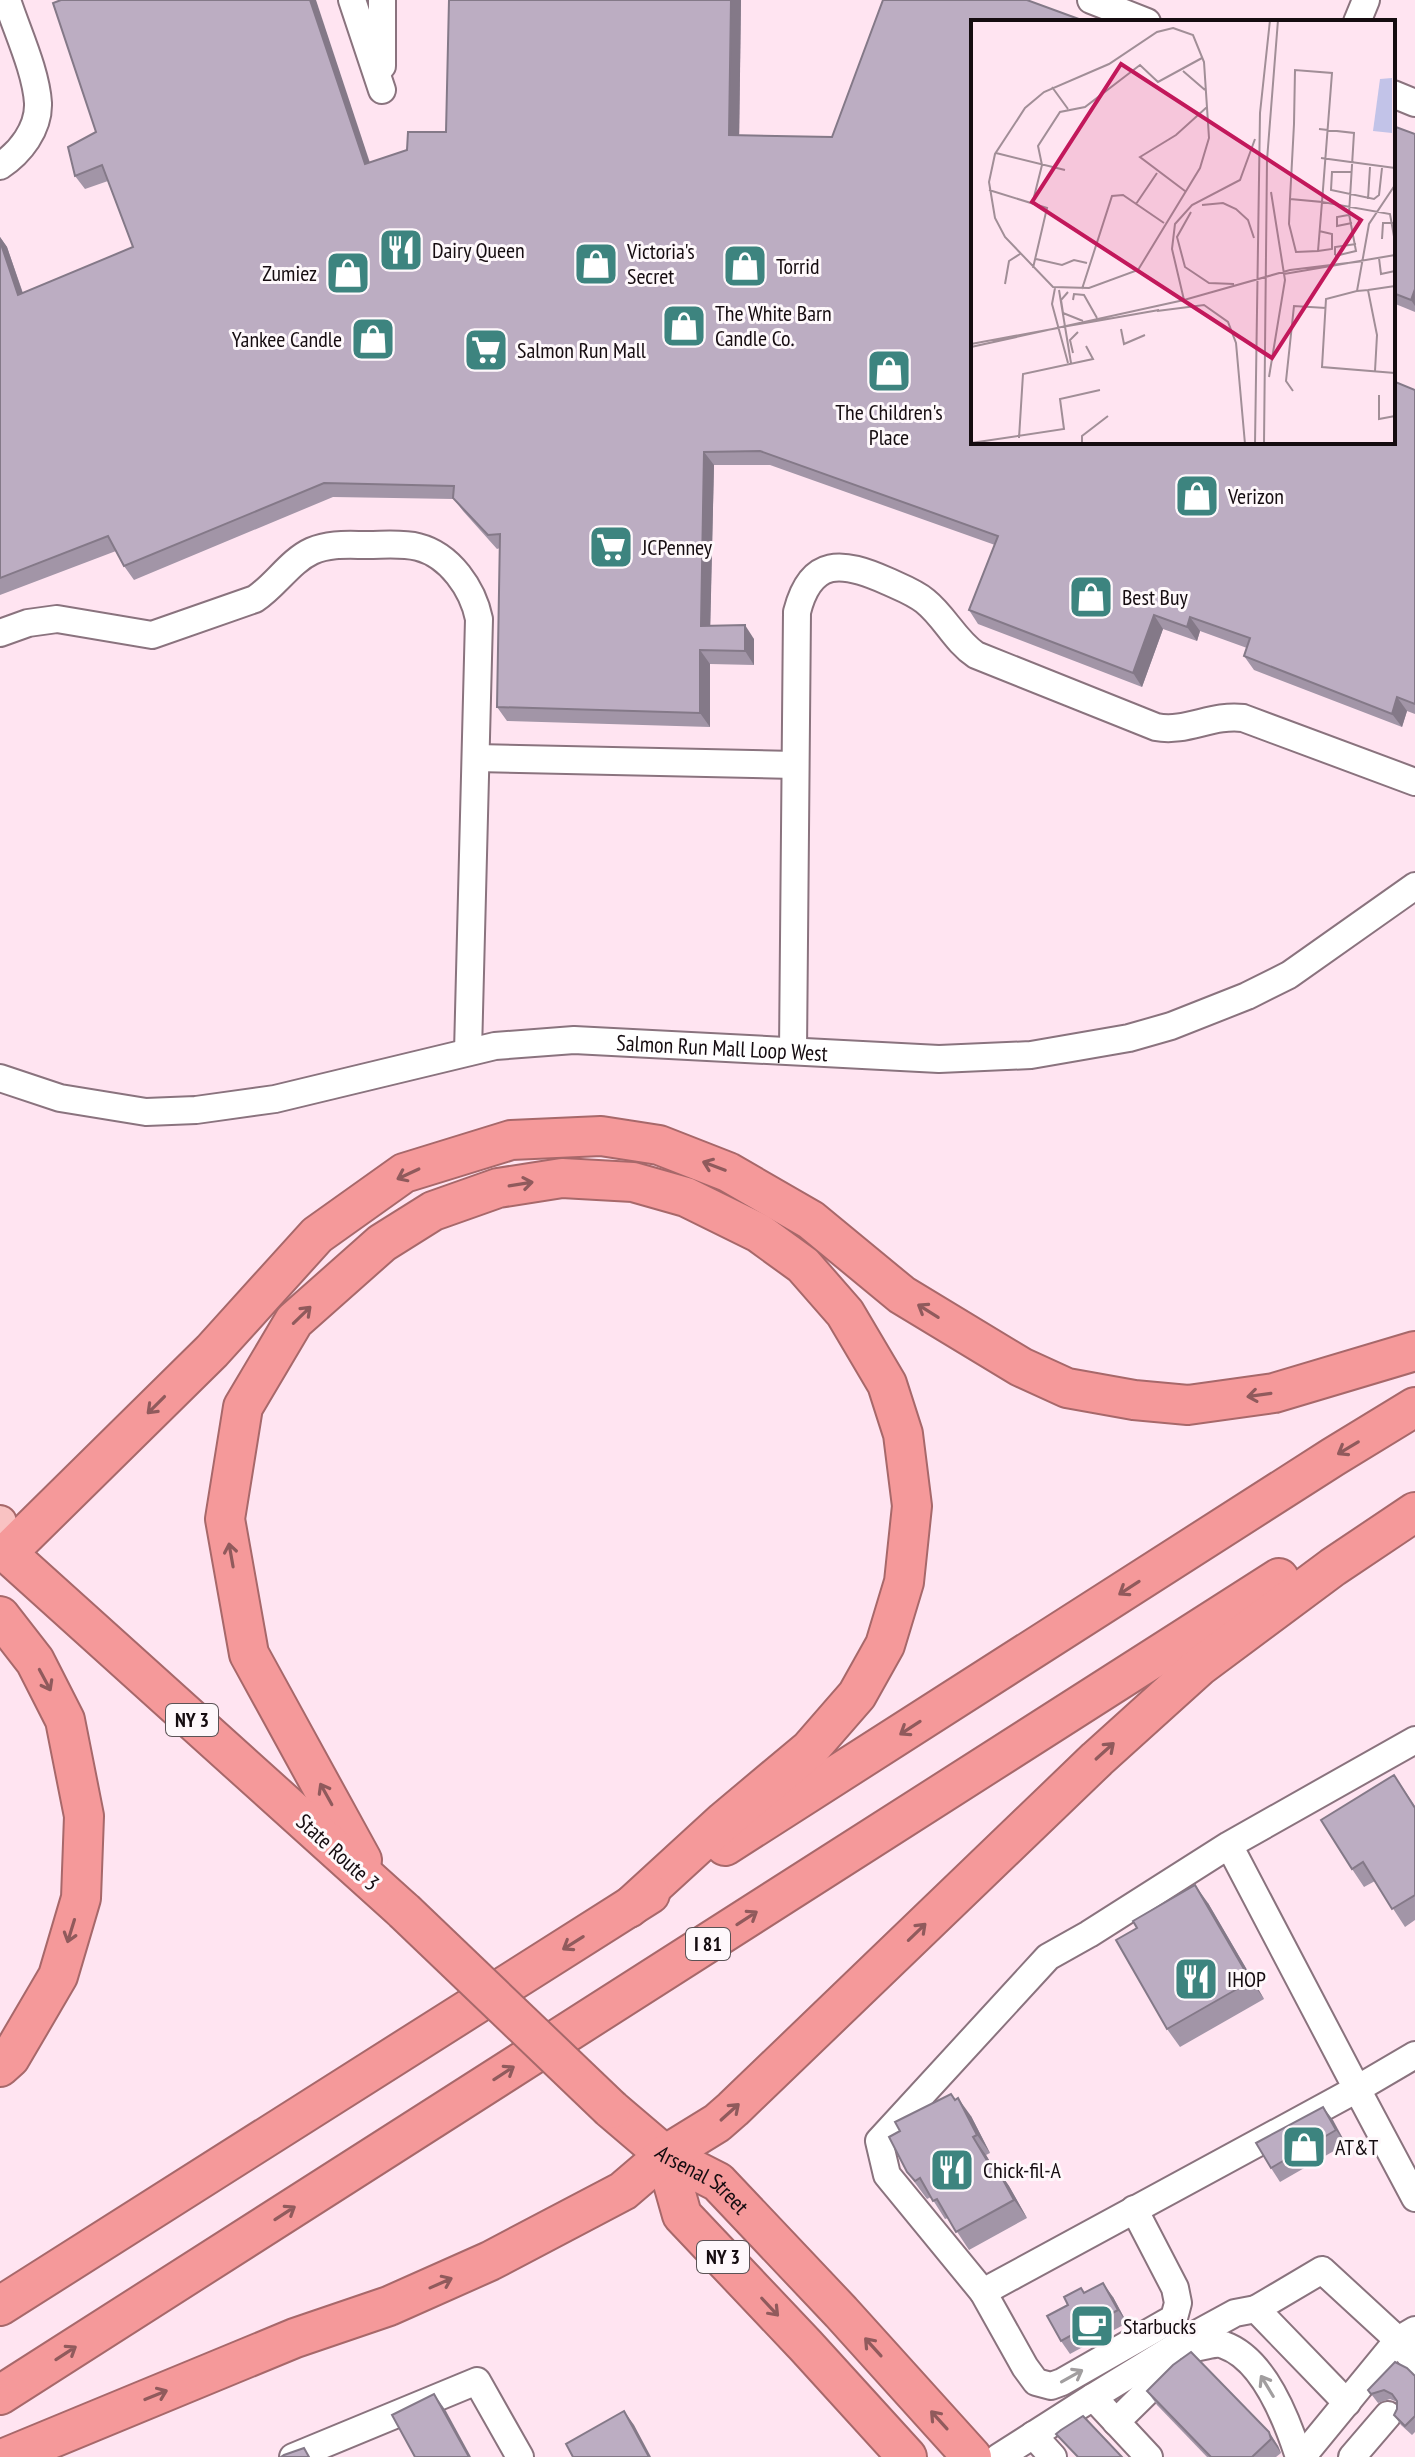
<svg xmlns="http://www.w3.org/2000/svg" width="1415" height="2457" font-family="'PT Sans Narrow',sans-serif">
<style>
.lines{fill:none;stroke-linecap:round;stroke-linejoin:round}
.minor-casing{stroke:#8a737e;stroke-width:30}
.major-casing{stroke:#a7686a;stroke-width:36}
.highway-casing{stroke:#a7686a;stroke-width:42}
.minor{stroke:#fff;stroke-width:26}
.major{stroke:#f9c2c2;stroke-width:32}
.highway{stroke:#f5999a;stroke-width:38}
.highway-bridge-casing{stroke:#a7686a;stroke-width:42;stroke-linecap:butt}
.highway-bridge{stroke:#f5999a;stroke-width:38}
.wall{fill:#a295a7}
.shaded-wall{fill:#847988}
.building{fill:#bcadc2;stroke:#847988;stroke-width:2}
.oneway{stroke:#905a5c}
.oneway2{stroke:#a19e9f}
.labels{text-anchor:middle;stroke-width:6;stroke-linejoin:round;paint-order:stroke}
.shield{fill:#fef8fb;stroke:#5b5356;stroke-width:2}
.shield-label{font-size:20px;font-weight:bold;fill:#150c10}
.poi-label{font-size:22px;fill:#150c10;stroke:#fef8fb;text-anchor:start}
.street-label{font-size:22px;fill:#150c10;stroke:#fef8fb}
.inset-road{fill:none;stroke:#a18e97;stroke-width:2}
.view{fill:#c2185b;fill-opacity:0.15;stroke:#c2185b;stroke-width:4}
.inset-edge{fill:none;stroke:#150c10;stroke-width:4}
</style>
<rect width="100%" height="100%" fill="#ffe4f1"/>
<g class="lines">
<!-- minor casing -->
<g class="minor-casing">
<g id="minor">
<path d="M352,0L382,90"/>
<path d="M382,0V66"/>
<path d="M1091,0L1147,22"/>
<path d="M1357,22L1366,0"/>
<path d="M1393,94L1415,103"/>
<path d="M0,166C20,153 39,129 38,103C36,71 17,31 7,0"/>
<path d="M0,633L28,623L57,619L152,635L255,599C276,585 290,561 312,551C330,543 349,545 368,545C384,545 402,543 418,547C450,555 473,589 479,619L468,1052"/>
<path d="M476,758L795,765"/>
<path d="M793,1051L797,612C811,557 842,561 887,581C900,587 914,592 925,601C945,617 955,641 976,655L1156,727C1186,733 1212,714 1243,718L1415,782"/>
<path id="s1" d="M0,1078L60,1098L146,1112L196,1110L275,1099L495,1046L574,1040L939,1059L1031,1055L1129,1038L1171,1026L1247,996L1289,975L1415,886"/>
<path d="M1229,1845L1357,2089L983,2292L887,2175L879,2141L1048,1957L1089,1934L1229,1845L1415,1740"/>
<path d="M1415,2055L1357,2089L1415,2198"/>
<path d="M983,2292L1025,2367L1036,2382L1051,2386L1062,2382L1174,2318L1178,2303L1175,2288L1134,2209"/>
<path d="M1191,2337L1199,2347C1207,2346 1217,2342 1224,2345C1264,2359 1287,2420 1299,2457"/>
<path d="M1093,2397L1191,2337L1235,2313L1256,2309"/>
<path d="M1347,2403L1256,2309L1322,2270L1398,2340L1415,2362"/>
<path d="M1116,2422L1171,2368"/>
<path d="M1033,2435L1053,2457"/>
<path d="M293,2457L477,2381L520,2457"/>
<path d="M999,2457L1093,2397L1149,2457"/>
<path d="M1302,2457L1398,2340L1415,2330"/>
<path d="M1352,2457L1388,2415"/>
</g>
</g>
<!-- major casing -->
<g class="major-casing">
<path id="major" d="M0,1522L7,1553L0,1551"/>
</g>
<!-- highway casing -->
<g class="highway-casing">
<g id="highway">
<path d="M0,1616L35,1661L65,1720L84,1816L81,1898L58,1976L10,2058L0,2067"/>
<path d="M725,1846L1333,1457L1415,1407"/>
<path d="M362,1860L249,1654L225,1519L243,1407L294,1321L382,1243L433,1211L498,1188L562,1178L633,1182L686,1197L759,1233L803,1265L845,1313L887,1384L903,1434L912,1506L904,1582L885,1645L857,1695L810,1749L724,1821L629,1908"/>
<path d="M404,1911L7,1553L212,1351L317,1235L404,1173L511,1140L601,1136L659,1145L728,1172L811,1220L902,1295L1021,1367L1067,1388L1134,1400L1188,1405L1274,1393L1415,1351"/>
<path id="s2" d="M611,2109L665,2155L718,2182L841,2312L972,2457"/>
<path d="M665,2155L682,2215L806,2346L907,2457"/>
<path d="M0,2306L650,1894"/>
<path d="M0,2395L1279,1578"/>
<path d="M7,2457L295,2338L389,2306L490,2261L623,2191L665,2155L717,2123L733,2109L1097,1759L1200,1666L1333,1567L1415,1512"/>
</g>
</g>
<!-- minor -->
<use href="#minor" class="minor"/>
<!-- major -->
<use href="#major" class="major"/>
<!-- highway -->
<use href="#highway" class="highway"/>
<!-- highway-bridge casing -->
<g class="highway-bridge-casing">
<path id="highway-bridge" d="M404,1911L611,2109"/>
</g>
<!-- highway-bridge -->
<use href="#highway-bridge" class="highway-bridge"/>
</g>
<!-- wall -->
<g class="wall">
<path d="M449,0H741L739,135L973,442L1415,390V714L1407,711L1402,727L1254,670L1244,656L1247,648L1200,631L1197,641L1163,629L1142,687L978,624L969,610L995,545L770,465H714L710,626L754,639V665L710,664V727L507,721L497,707L500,548L497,549L463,511L454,499L333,497L134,580L124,566L116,551L0,595V237L7,247L23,293L133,247L108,181L85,189L75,176L68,147L370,163L407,150L446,132Z"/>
<path d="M1393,126L1415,134V312L1393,303Z"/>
<path d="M1394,1775L1415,1806V1920L1405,1927L1375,1881L1364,1887L1352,1869Z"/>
<path d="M1208,1903L1264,1999L1180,2047L1167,2029L1137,1928Z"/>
<path d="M1323,2107L1346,2144L1280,2182L1271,2168Z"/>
<path d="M971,2116L990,2153L986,2155L994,2168L996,2167L1009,2186L1027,2218L969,2250L948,2218L945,2219L931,2197L927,2199L907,2172L900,2131Z"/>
<path d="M1085,2293L1113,2297L1127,2323L1070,2354L1061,2341L1068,2305Z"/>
<path d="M1415,2376V2432L1412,2435L1401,2425L1394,2415L1397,2409V2402L1390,2399L1378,2403L1368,2390Z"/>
<path d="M1147,2391L1269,2432L1278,2446L1281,2453L1276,2457H1207L1157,2405Z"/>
</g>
<!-- shaded-wall -->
<g class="shaded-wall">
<path d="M310,0H316L375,178L365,164Z"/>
<path d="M731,0H741L739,149L729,135Z"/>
<path d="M0,237L7,247L28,309L18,295L0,241Z"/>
<path d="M1415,289V306L1411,300Z"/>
<path d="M704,452L714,465L710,639L701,626Z"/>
<path d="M1154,615L1163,629L1142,687L1133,673Z"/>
<path d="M1190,617L1200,631L1197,641L1187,627Z"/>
<path d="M745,625L754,639V665L745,651Z"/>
<path d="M700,650L710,664V727L700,713Z"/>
<path d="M1397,697L1407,711L1402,727L1392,714Z"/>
<path d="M1195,1885L1208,1903L1264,1999L1251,1981Z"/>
<path d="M958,2098L971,2116L990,2153L977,2135Z"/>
<path d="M1323,2107L1333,2120L1346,2144L1336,2130Z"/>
<path d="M973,2137L986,2155L1005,2187L992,2169Z"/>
<path d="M996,2167L1009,2186L1027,2218L1014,2200Z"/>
<path d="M1103,2283L1113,2297L1127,2323L1118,2310Z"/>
<path d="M434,2394L446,2411L471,2457H469Z"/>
<path d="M624,2411L634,2425L651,2457H649Z"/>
<path d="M1269,2432L1278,2446L1281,2453L1271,2439Z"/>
</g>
<!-- building -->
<g class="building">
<path d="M61,0H310L365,164L407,150L408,132H446L449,0H731L729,135L832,137L883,0H1027L1087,22H973V442H1393V381L1415,390V704L1397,697L1392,714L1244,656L1250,638L1190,617L1187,627L1154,615L1133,673L969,610L998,536L760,451L704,452L701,626L745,625V651L700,650V713L497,707L500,534L488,535L453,498L454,486L324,483L124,566L108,536L0,578V241L18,295L133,247L102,165L75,176L68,147L96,132L53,3Z"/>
<path d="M1393,126L1415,134V289L1411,300L1393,293Z"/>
<path d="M1394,1775L1415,1808V1895L1392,1909L1363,1862L1352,1869L1321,1820Z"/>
<path d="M1195,1885L1251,1981L1167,2029L1116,1940L1137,1928L1133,1921Z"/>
<path d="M951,2094L955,2100L958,2098L977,2135L973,2137L992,2169L996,2167L1014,2200L956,2232L937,2199L933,2201L920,2178L915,2181L907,2172L889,2137L900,2131L895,2122Z"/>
<path d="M1323,2107L1336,2130L1271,2168L1256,2143Z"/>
<path d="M1103,2283L1118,2310L1061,2341L1047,2316L1068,2305L1064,2297L1081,2288L1084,2293Z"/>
<path d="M1191,2352L1269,2432L1271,2439L1252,2457H1211L1147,2391L1173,2365Z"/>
<path d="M1395,2362L1407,2368L1415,2376V2416L1405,2426L1394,2415L1397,2409V2401L1392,2394L1384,2390L1371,2394L1368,2390Z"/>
<path d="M434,2394L469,2457H415L392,2415Z"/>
<path d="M624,2411L649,2457H573L566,2444Z"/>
<path d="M1083,2416L1122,2457H1078L1056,2434L1061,2430Z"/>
<path d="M304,2448L309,2457H281L284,2455Z"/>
</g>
<!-- one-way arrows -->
<defs><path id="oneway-shaft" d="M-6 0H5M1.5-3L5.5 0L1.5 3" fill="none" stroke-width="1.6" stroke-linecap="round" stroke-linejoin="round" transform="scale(2)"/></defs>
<g class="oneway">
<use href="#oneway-shaft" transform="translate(714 1166) rotate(-159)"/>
<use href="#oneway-shaft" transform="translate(408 1174) rotate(155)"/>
<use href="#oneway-shaft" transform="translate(521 1184) rotate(-9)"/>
<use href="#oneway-shaft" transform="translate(928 1311) rotate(-148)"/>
<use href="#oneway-shaft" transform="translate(302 1315) rotate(-44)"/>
<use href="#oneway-shaft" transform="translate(1259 1395) rotate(172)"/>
<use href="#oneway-shaft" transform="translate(156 1405) rotate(135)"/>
<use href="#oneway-shaft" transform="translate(1348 1448) rotate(149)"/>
<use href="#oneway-shaft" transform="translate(231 1555) rotate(-100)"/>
<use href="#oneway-shaft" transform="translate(1129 1588) rotate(147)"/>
<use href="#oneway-shaft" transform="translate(45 1680) rotate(62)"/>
<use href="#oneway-shaft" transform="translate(910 1728) rotate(147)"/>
<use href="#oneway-shaft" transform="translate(1105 1751) rotate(-42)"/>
<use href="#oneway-shaft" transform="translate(326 1794) rotate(-119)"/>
<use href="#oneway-shaft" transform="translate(747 1918) rotate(-33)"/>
<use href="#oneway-shaft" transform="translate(71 1931) rotate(107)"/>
<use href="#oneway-shaft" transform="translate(917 1932) rotate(-44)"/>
<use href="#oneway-shaft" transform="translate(573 1943) rotate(148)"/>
<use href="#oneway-shaft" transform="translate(504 2073) rotate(-33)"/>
<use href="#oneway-shaft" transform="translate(730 2112) rotate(-42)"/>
<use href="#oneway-shaft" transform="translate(285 2213) rotate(-33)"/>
<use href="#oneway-shaft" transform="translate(441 2283) rotate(-24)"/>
<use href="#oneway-shaft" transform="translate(770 2307) rotate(47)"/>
<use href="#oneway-shaft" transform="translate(873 2347) rotate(-132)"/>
<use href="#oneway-shaft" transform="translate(66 2353) rotate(-33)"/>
<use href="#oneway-shaft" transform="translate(156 2395) rotate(-22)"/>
<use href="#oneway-shaft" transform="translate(939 2420) rotate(-132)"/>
</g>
<g class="oneway2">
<use href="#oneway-shaft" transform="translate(1072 2376) rotate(-29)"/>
<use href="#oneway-shaft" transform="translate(1267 2386) rotate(-121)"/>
</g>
<!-- icons -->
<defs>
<g id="restaurant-square" transform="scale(2.3)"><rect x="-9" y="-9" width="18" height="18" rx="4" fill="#3d847f" stroke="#fef8fb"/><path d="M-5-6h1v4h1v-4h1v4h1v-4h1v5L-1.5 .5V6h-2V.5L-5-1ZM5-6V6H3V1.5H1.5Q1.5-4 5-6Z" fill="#fff"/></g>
<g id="shop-square" transform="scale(2.3)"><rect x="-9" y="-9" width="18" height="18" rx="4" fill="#3d847f" stroke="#fef8fb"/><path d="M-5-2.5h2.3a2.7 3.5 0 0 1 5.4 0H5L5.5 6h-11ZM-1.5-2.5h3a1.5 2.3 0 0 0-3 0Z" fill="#fff"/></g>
<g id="supermarket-square" transform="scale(2.3)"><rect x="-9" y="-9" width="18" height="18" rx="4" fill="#3d847f" stroke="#fef8fb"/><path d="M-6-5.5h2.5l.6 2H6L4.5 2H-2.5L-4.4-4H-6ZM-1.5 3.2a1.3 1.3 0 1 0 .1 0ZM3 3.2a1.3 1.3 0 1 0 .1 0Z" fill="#fff"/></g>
<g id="cafe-square" transform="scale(2.3)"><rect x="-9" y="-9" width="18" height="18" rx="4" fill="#3d847f" stroke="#fef8fb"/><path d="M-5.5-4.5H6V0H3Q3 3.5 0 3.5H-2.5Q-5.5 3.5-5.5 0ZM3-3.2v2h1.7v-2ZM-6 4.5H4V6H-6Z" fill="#fff"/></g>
</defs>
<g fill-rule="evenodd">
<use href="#restaurant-square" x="401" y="250"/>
<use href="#shop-square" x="596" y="264"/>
<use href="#shop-square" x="745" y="266"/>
<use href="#shop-square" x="348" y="273"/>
<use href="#shop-square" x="684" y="326"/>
<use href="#shop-square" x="373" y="339"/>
<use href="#supermarket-square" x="486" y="350"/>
<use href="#shop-square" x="889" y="371"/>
<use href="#shop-square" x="1197" y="496"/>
<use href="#supermarket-square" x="611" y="547"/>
<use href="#shop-square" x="1091" y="597"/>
<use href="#restaurant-square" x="1196" y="1979"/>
<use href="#shop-square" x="1304" y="2147"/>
<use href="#restaurant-square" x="952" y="2170"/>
<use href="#cafe-square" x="1092" y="2326"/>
</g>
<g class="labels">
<!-- shield labels -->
<g class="shield">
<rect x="166" y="1704" width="52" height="32" rx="6"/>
<rect x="686" y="1928" width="44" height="32" rx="6"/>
<rect x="697" y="2241" width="52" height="32" rx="6"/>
</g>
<g class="shield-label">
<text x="192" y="1727">NY 3</text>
<text x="708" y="1951">I 81</text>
<text x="723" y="2264">NY 3</text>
</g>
<!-- poi labels -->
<g class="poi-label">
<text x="432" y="258">Dairy Queen</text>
<text x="627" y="259">Victoria's<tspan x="627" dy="25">Secret</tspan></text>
<text x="776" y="274">Torrid</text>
<text x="317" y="281" text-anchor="end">Zumiez</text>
<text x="715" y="321">The White Barn<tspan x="715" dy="25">Candle Co.</tspan></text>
<text x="342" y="347" text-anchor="end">Yankee Candle</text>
<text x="517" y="358">Salmon Run Mall</text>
<text x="889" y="420" text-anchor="middle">The Children's<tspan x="889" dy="25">Place</tspan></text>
<text x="1228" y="504">Verizon</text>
<text x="642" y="555">JCPenney</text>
<text x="1122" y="605">Best Buy</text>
<text x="1227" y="1987">IHOP</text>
<text x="1335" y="2155">AT&amp;T</text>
<text x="983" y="2178">Chick-fil-A</text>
<text x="1123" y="2334">Starbucks</text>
</g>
<!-- street labels -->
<g class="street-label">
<text dy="8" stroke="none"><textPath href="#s1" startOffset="734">Salmon Run Mall Loop West</textPath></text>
<text transform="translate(338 1852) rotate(42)" y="8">State Route 3</text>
<text dy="8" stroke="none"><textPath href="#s2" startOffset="116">Arsenal Street</textPath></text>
</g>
</g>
<!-- overview -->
<g transform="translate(971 20)">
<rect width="424" height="424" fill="#ffe4f1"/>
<path d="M421,58V113L402,111L409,59Z" fill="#c2c3e8"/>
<path class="inset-road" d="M202,8L222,15L233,42L238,118L229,148L167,250L118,268L82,267L34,217L24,198L18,162L24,134L54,88L73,72L138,44L186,12ZM212,51L234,70M81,67L97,89M348,109L383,113L378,194L385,231L364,236M284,119L269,160L221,185L204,204L201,229L213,280L319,250L393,241M25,133L94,150M350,138L424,148M381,152H361L360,170L403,179L408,175L411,148M424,165L398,204L386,271L355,279L351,347L424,353M18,170L76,188L62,248M214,171L169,137L205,115L236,87M319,179L351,182L347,231L325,232L318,204L319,179L323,104L324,50L361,53L351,182L419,194L424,222M397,179L399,147M62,181L71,145L67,126L89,92L114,87L169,45L187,62L231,38M165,184L186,153M231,185L252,183L265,189L277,200L283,218M220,192L206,217L214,247L238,263L263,264M381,203L366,206V197L383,194M411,219L412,203H424M347,231L361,229V214L348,211M364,235V227L385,224M408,238L410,254L424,251M65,239L91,245L103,240L116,243M313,254L424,235M34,264L38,241L49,234M84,268L81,284L97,343M111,269L141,176L152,175L193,203M88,270L100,343M397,270L424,266M386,271L397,270L406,315L404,351M97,272L90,280L92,293L112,301M102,280L103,274L113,275L126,298M186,291L233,285L257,302L265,323L274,424M91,307L188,290M150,309L153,324L174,315M0,324L87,308M0,327L213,280M102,333L99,320L107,312M298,357L314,260L300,172M322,371L315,361L323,286L355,288M408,375V399L424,396M48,418L52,354L122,339L115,326M0,423L93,409L89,379L129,370M111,424V416L137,396M284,424L289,93L299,0M293,424L296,140L307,0"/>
<path class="view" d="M150,44L390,200L301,338L61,182Z"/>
<rect width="424" height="424" class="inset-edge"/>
</g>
</svg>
